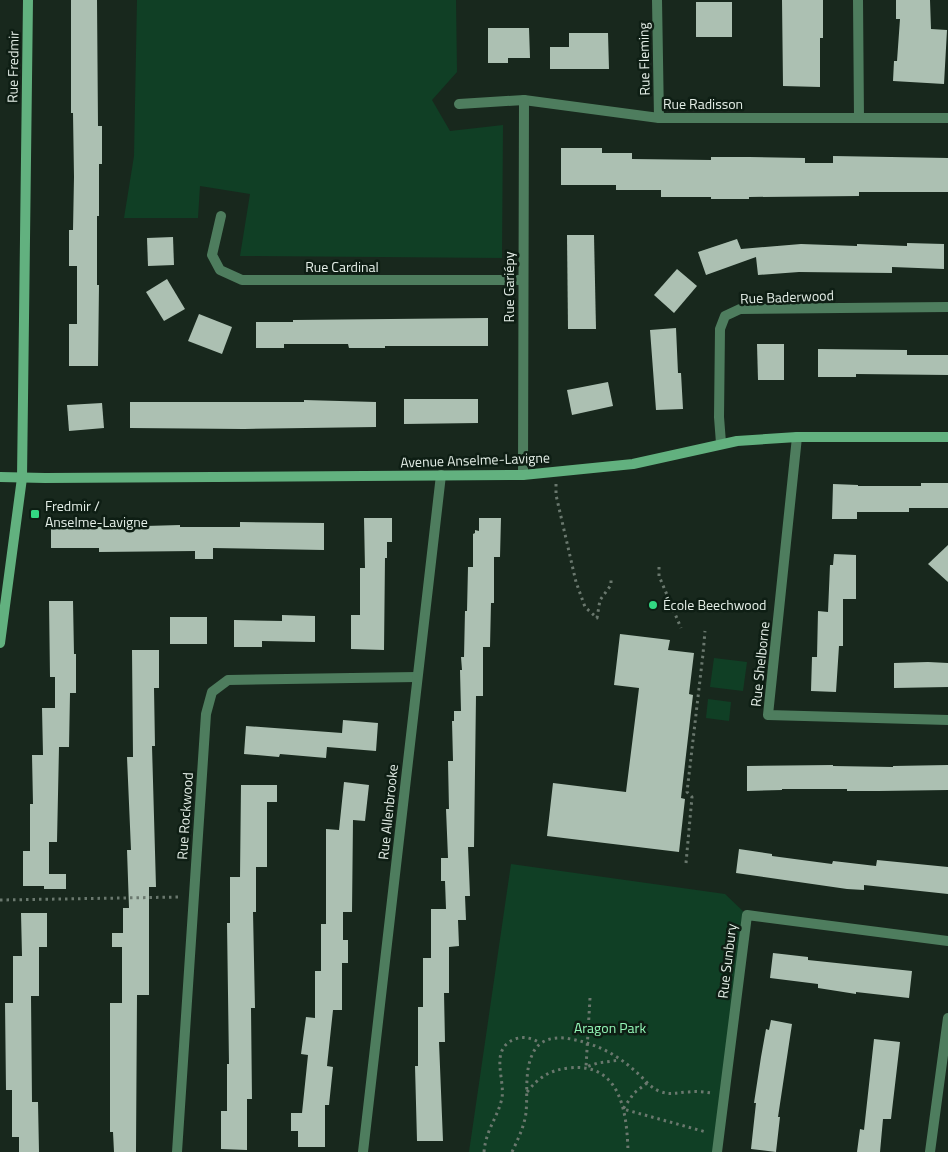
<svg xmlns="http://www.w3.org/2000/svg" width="948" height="1152" font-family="'Titillium Web',sans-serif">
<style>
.green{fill:#103f25}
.building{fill:#acc0b2}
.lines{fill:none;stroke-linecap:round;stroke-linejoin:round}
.path{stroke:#6a786e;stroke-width:3;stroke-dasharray:2.5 4;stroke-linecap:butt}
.street{stroke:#4e7d5e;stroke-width:10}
.secondary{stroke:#62b17f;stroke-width:10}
.poi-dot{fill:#32d882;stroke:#0e1e14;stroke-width:2}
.labels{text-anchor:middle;stroke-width:5;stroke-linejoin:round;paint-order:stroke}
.street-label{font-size:14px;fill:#e4eee7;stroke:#0e1e14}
.poi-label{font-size:14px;fill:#e4eee7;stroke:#0e1e14;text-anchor:start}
.park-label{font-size:14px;fill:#93f5b6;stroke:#0e1e14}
</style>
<rect width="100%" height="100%" fill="#18281d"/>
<!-- green -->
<g class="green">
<path d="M137,0H456L457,72L432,100L450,131L503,125L502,258L240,256L250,194L200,186L198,218H124L134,156Z"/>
<path d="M714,658L747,662L743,691L710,687Z"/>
<path d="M708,699L731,702L729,721L706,718Z"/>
<path d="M511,864L725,894L747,915L717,1152H469Z"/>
</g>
<!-- building -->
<g class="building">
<path d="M71,0H97L98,126H102V164H99V216H97V285H99L98,366H69V324H77V266H69V230H73L74,177L73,113H71Z"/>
<path d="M782,0H823V38H820V87L783,86Z"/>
<path d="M896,0H930L931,29L947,30L944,84L893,81L894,61H897L900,19H896Z"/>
<rect x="696" y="2" width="36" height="35"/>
<path d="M488,28H529L530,58H508V63H488Z"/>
<path d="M569,33H608L609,69H550V47H569Z"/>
<path d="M561,148H602V153H632V159L711,160V157H749L805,158V163H833V156L948,158V192H859V196L749,197V199H711V197H661V190H616V185H561Z"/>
<path d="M567,235H594L596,329H568Z"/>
<path d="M173,237L174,265L148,266L147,238Z"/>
<path d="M737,239L741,249L801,244L857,246V244L907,246V243L944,244V269L892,267V273L799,272L758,275L756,257L706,275L698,252Z"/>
<path d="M677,269L697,286L674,313L654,295Z"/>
<path d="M167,279L185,309L164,321L146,292Z"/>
<path d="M199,314L232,327L222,354L188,341Z"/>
<path d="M488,318V346H385V348H349L348,344H284V348H256V322H293V320Z"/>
<path d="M676,328L678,373H681L683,409L656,410L650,330Z"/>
<path d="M757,344H784V380H758Z"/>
<path d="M818,349L907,350V355H948V375L856,374V377H818Z"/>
<path d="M608,382L613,406L572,415L567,390Z"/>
<path d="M404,399H478V423L404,424Z"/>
<path d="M304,400L376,402V427L244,429L130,428V402H304Z"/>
<path d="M102,403L104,428L69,431L67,405Z"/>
<path d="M921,483H948V508H909V512H857V519H832L833,484L858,485V486H921Z"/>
<path d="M364,518H392V542H387V558H385L384,650L351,649V615H360V568H365Z"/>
<path d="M479,518H501L500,557H494V603H491L490,647H483V696H476L474,847H468L470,896H465L466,920H458L459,946L449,947V993H444L445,1042H439L443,1141H417L415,1066H418V1007H423V958H431V909H446L445,881H441V858H448L446,809H449L448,761H453L452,721H454V711H461L460,670H462L461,657H464L465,611H467L468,567H473V534L475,533V530L479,531Z"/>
<path d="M240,522L324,523V550L213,548V559H195V551L99,552V548H51V526L111,527L180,525V527H240Z"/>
<path d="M948,545V582L928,564Z"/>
<path d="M834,554L856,555V599H843V646H839L836,692L811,691L812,657H817L818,611L828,612L830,565H833Z"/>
<path d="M49,601H73L74,654H76V693H70L69,747H59L57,842H49V874H66V889H44V886H23V851H30V804H33L32,755H43L42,708H55V677H50Z"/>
<path d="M282,615L315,616V642L262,641V647H234V620L282,621Z"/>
<rect x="170" y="617" width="37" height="27"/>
<path d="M620,634L670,640L668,650L694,653L689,694L693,695L681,798L685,799L679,852L547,836L553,783L626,792L639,688L614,685Z"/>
<path d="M132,650H159V688H154L155,746H152L156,887H149V995H137L136,1152H114L113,1132H110V1003H122V947H112V933H123V908H129L127,850H131L127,757H133Z"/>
<path d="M928,662L948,663V687L894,688V663Z"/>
<path d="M343,720L378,723L376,751L327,747L326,758L280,754L279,757L244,754L246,726L342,733Z"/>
<path d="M833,765V766L893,767V766L948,765V790L878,791H847V789H782V790L747,791V766Z"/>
<path d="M344,782L369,785L365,821L353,820L352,912H343V940H348V963H342V1010H333L327,1066L333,1067L329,1105H325V1147H298V1131H291V1113H302L308,1055L301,1054L306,1017L315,1018V971H321V924H326V829L339,830Z"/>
<path d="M241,785H277V802H267V867H256V912H253L255,1008H251L252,1099H247V1150L221,1149V1111H227V1064H229L227,923H230V877H240Z"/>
<path d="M739,849L772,854V856L832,864L833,861L876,866L877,860L948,867V894L864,885V890L847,889L736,873Z"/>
<path d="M21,913H47V947H39V996H31L32,1102H38L39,1152H19V1137H12V1090H6L5,1003H13V956H22Z"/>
<path d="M773,953L808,957V960L912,971L909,998L856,992V994L818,988V984L770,978Z"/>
<path d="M771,1020L792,1024L778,1117H780L776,1152L751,1149L756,1103H754L761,1057L766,1029L769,1030Z"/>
<path d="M874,1039L900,1042L891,1119H883L880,1152H857L860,1129L864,1130Z"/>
</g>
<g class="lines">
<!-- path -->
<g class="path">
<path d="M556,484V495L576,582L585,607L597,618L600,600L611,585V579"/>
<path d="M659,567V576L681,628"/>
<path d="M686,863L692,797L687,792L703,654L705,631"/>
<path d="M0,900L181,897"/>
<path d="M590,998L586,1067L598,1063L620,1060"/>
<path d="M647,1083L634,1093L623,1109L706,1132"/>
<path d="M527,1092C539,1077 550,1070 569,1068C621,1062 627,1113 628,1152"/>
<path d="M484,1152C486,1129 498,1117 502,1098C505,1078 489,1049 515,1039C524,1036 532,1038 540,1043"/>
<path d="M512,1152C518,1139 524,1127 526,1113C528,1093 524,1071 533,1053C539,1040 552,1037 565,1038C592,1042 616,1053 636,1072C644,1078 649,1087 659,1091C670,1096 678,1092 689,1092C696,1091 704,1092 711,1093"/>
</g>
<!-- street -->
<g class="street">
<path d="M657,0L659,118"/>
<path d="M858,0L859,118"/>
<path d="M459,104L524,100L659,118H948"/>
<path d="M221,216L212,255L220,270L242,280H523"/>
<path d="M797,437L768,715L948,720"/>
<path d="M721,443L719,417L720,329L725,316L740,309L948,307"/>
<path d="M523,475L524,100"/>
<path d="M177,1152L206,714L212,692L228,680L417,677"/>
<path d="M363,1152L441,475"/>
<path d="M717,1152L747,915L948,941"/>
<path d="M930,1152L948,1018"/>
</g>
<!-- secondary -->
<g class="secondary">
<path d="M0,477L45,478L523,475L633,464L737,441L797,437H948"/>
<path d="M0,643L22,478L28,0"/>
</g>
</g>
<!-- markers -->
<g class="poi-dot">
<rect x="30" y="509" width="10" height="10" rx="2.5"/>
<circle cx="653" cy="605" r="5"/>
</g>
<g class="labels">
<!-- street labels -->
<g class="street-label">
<text transform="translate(644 59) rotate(-91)" y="5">Rue Fleming</text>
<text transform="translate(13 67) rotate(-89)" y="5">Rue Fredmir</text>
<text x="703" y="109">Rue Radisson</text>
<text x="342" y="272">Rue Cardinal</text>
<text transform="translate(509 287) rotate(-90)" y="5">Rue Gariépy</text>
<text transform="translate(787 297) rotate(-2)" y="5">Rue Baderwood</text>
<text transform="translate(475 460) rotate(-2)" y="5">Avenue Anselme-Lavigne</text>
<text transform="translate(760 664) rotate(-84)" y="5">Rue Shelborne</text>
<text transform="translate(388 812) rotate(-84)" y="5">Rue Allenbrooke</text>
<text transform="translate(185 816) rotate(-86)" y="5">Rue Rockwood</text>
<text transform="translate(727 961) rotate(-83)" y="5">Rue Sunbury</text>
</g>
<!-- poi labels -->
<g class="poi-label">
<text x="45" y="511">Fredmir /<tspan x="45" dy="16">Anselme-Lavigne</tspan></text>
<text x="663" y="610">École Beechwood</text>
</g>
<!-- park labels -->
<g class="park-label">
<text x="610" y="1033">Aragon Park</text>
</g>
</g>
</svg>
